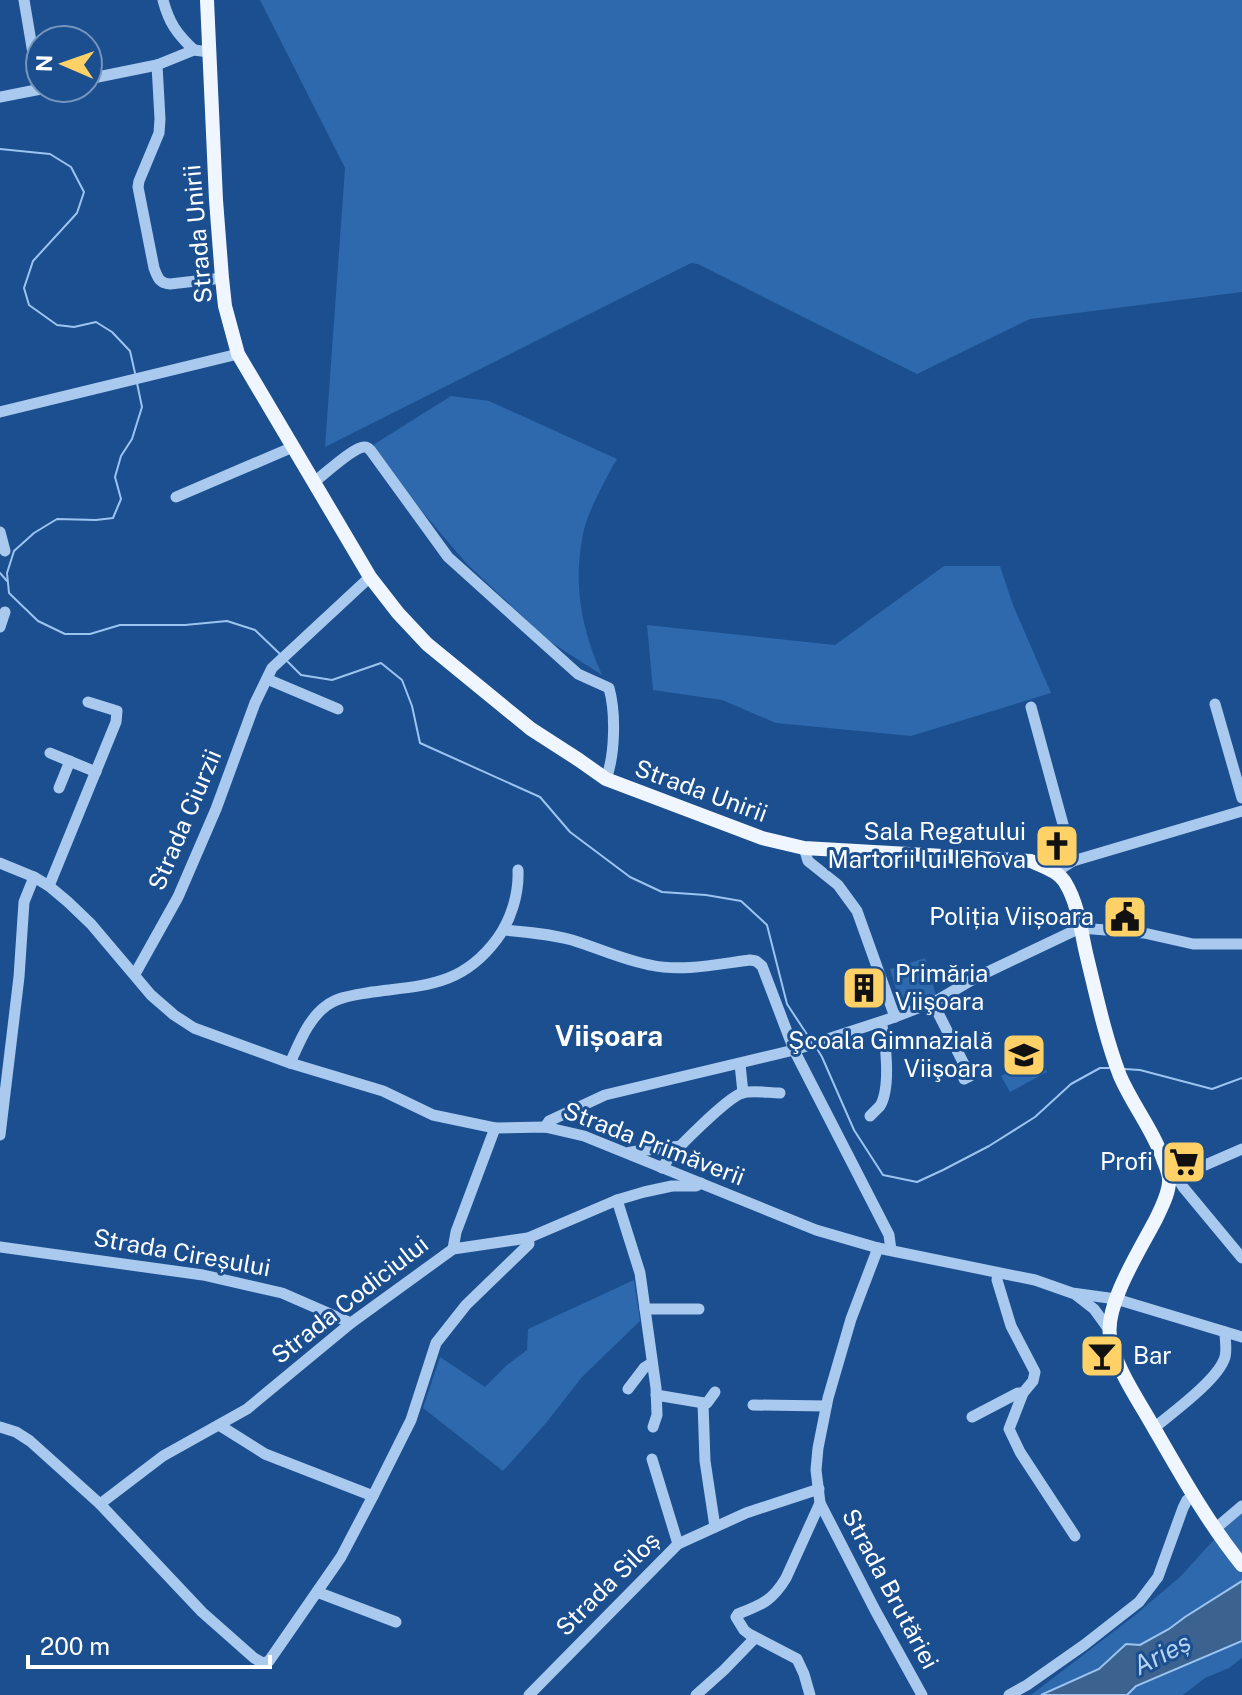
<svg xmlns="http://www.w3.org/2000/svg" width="1242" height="1695" font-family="'Public Sans',sans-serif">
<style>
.green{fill:#2e69ad}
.water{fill:#3c6290;stroke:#9cc4f0;stroke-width:2}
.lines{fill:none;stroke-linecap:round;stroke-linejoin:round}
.stream{stroke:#9cc4f0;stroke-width:2}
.minor{stroke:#a9c9ee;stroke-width:11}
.major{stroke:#f0f6ff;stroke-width:14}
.labels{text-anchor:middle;stroke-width:6;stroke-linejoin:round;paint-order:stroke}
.street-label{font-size:24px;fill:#fff;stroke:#1b4f8f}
.poi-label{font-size:24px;fill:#fff;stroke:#1b4f8f;text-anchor:end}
.water-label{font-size:26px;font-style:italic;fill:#b5d3f5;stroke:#1b4f8f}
.quarter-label{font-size:28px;font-weight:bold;fill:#fff;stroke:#1b4f8f}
</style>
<rect width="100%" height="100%" fill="#1b4f8f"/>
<!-- green -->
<g class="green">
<path d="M260,0H1242V292L1030,319L917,374L698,264L691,263L325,447L345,168Z"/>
<path d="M451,396L489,401L617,459C606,478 587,513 583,534C573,585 581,628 602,675L549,641L467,564L420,509L373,445Z"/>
<path d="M944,566H1000L1013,605L1051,693L911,736L776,723L722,700L653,690L647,625L835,645Z"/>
<path d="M925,958L936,995L901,1006L890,969Z"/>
<path d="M1038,1056L1047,1072L1010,1092L1001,1076Z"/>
<path d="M634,1280L640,1321L582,1377L546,1423L503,1471L423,1408L440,1357L485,1387L507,1365L527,1350L528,1329Z"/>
<path d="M1242,1509V1581L1185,1617L1169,1629L1139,1645L1126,1644L1099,1669L1041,1695H1031L1134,1616L1180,1577Z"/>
<path d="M1242,1641V1658L1229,1668L1205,1678L1183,1695H1127L1136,1686Z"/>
</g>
<!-- water -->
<path class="water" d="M1242,1581V1641L1136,1686L1127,1695H1041L1099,1669L1126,1644L1140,1645L1169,1629L1185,1617Z"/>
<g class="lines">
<!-- stream -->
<g class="stream">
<path d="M0,149L50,154L71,167L84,192L77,213L33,261L24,288L29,305L57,325L74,327L96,322L112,332L130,351L135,373"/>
<path d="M137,383L142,407L132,439L121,456L115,477L121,499L113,518L96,520L57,519L34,533L14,551L7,573L9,593L38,621L65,634H90L120,625H185L227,621L255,630L280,654"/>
<path d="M0,573L7,581"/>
<path d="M287,661L301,675L332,680L381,663L402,680L412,706L420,743L540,797L570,832L630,877L662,892L706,895L741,901L767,925L787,1004L810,1039"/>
<path d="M816,1047L822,1057L854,1130L883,1175L917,1182L943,1170L989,1146L1035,1117L1071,1084L1100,1068H1109"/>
<path d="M1124,1069L1140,1070L1212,1089L1242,1078"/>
</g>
<!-- minor -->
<g class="minor">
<path d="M24,0L36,71L40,81"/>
<path d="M163,0C169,23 177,34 194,50"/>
<path d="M157,65L160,119L159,133L139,181L138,187L154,268C158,278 159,283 170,284L222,278"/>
<path d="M88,79L157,65L194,50L209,52"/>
<path d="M0,97L46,88"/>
<path d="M0,412L238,354"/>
<path d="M314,482C324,475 354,446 365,447C368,447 369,449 371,451L448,557L578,674L609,688C616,713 615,755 606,779"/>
<path d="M176,497L293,447"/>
<path d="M0,532L5,551"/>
<path d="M0,627L5,612"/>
<path d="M267,679L338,709"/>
<path d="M1215,704L1242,798"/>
<path d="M1031,707L1073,861"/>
<path d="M50,753L96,772"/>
<path d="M59,788L70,761"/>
<path d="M804,848L808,861L838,885L857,911L895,1017"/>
<path d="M0,863L34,877L49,886L68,902L91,924L151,995L174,1015L194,1028L290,1063L383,1091L433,1115L495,1128L545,1127L584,1136L816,1230L878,1248L1035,1280L1072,1293L1116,1299L1242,1337"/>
<path d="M1056,872L1073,861L1242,811"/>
<path d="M49,886L116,722L117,711L88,702"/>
<path d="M504,930C527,932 550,934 572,940C598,948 623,960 650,965C682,972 718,964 750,960L756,961L762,966L794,1050L889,1235L891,1250"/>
<path d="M135,974L178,897L216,809L255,703L272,668L370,577"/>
<path d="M933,1003L970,1076L964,1079"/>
<path d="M290,1063C299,1044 308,1019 326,1006C339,996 357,995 372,992C426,985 462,986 497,939C511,920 519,894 518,870"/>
<path d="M740,1064L743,1093"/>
<path d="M870,1116C872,1114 878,1108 880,1106C891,1088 886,1041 881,1022"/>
<path d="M545,1127L549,1121L605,1095L794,1050L895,1017L936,1001L977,977L1080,928L1144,933L1193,944H1242"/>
<path d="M0,1135L19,977L24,902L34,877"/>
<path d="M630,1152L681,1146"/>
<path d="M662,1168C670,1154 727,1098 742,1093C753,1090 769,1093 780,1093"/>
<path d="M1177,1177L1183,1187L1242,1258"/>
<path d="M1173,1179L1242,1149"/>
<path d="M617,1200L640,1273L656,1388L657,1415L653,1427"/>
<path d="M0,1247L203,1275L282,1293L351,1323"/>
<path d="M453,1249L456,1232L495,1128"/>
<path d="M998,1273L997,1280L1011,1326L1035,1372L1033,1381L1023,1393L1009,1429L1020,1452L1075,1536"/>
<path d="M1076,1295L1094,1309L1110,1331"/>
<path d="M645,1309H699"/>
<path d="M628,1389L644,1368L652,1363"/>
<path d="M656,1395L704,1403H707L715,1392"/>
<path d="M703,1403L705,1461L715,1527"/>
<path d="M753,1405L826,1406"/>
<path d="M972,1417L1018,1393H1023"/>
<path d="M219,1425L265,1454L373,1496"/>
<path d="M0,1427L16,1432L30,1441L100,1504L202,1612L254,1658L263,1663L269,1661L341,1557L373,1496L411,1420L436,1343L466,1305L529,1244L528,1238"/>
<path d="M1154,1428C1172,1413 1219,1379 1225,1357C1227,1349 1225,1340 1225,1332"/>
<path d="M652,1459L678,1544"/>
<path d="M820,1503L875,1610L922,1695"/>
<path d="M100,1504L163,1456L247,1409L351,1323L453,1249L528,1238L617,1200L644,1192L672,1186H696L701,1183"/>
<path d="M1215,1529L1242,1506"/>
<path d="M317,1592L396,1622"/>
<path d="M529,1695L678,1544L746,1513L819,1489"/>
<path d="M696,1695L724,1670L755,1638"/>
<path d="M810,1695L804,1674L797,1659L749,1634L744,1630L736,1617L738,1614C762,1605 773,1600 786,1578L820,1503L816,1470L818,1448L828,1398L851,1319L878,1248"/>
<path d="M1009,1695L1027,1685L1084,1645L1139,1602L1158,1577L1183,1508L1187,1500L1193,1496"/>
</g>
<!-- major -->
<path class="major" d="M207,0L216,200L222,278L225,306L238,354L370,577L398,613L427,644L531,729L579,760L606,779L762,838L804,848L1031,861C1044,867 1059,871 1066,884C1078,904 1081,931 1086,953C1096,994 1105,1037 1120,1076C1133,1106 1154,1131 1164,1162C1166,1167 1169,1174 1169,1179C1170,1192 1161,1208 1156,1219C1141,1248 1105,1304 1110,1336C1116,1370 1138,1399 1154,1428C1181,1475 1208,1523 1242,1565"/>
</g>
<!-- icons -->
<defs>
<g id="church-square" transform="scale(2.3)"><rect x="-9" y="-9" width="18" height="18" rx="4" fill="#ffd166" stroke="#1b4f8f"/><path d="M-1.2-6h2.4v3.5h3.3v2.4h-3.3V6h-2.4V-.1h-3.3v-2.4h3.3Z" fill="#111"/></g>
<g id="civic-square" transform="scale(2.3)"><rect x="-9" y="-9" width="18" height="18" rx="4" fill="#ffd166" stroke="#1b4f8f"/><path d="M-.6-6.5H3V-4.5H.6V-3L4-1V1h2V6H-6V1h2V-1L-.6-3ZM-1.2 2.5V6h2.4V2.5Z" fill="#111"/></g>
<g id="building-square" transform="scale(2.3)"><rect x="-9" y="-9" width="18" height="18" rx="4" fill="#ffd166" stroke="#1b4f8f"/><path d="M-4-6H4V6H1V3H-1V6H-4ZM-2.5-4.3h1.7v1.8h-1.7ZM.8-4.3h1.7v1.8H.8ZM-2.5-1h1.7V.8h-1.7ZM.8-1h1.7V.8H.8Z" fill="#111"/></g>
<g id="school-square" transform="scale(2.3)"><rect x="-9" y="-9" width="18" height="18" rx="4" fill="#ffd166" stroke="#1b4f8f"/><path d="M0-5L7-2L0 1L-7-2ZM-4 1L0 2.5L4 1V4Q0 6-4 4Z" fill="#111"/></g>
<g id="supermarket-square" transform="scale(2.3)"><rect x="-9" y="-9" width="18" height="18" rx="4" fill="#ffd166" stroke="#1b4f8f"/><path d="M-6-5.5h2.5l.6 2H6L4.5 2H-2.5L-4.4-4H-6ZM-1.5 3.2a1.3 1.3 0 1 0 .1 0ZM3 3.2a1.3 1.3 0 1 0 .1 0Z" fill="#111"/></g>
<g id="bar-square" transform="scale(2.3)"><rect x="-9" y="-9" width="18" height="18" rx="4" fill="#ffd166" stroke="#1b4f8f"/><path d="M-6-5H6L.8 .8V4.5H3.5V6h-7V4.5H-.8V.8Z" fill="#111"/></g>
</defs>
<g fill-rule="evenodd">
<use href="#church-square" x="1057" y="846"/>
<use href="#civic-square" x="1125" y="917"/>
<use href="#building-square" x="864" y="988"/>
<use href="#school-square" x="1024" y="1055"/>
<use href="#supermarket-square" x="1184" y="1162"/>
<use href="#bar-square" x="1102" y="1356"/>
</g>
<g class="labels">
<!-- street labels -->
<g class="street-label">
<text transform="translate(198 234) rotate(-95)" y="8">Strada Unirii</text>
<text transform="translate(701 791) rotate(20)" y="8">Strada Unirii</text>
<text transform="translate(185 820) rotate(-67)" y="8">Strada Ciurzii</text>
<text transform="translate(654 1144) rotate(21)" y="8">Strada Primăverii</text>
<text transform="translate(182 1253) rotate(10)" y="8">Strada Cireșului</text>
<text transform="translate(350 1300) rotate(-38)" y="8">Strada Codiciului</text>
<text transform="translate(608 1584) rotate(-45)" y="8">Strada Siloș</text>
<text transform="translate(890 1589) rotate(62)" y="8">Strada Brutăriei</text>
</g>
<!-- poi labels -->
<g class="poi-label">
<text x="1026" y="840">Sala Regatului<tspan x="1026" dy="28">Martorii lui Iehova</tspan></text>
<text x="1094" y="925">Poliția Viișoara</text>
<text x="895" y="982" text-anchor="start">Primăria<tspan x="895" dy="28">Viişoara</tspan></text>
<text x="993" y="1049">Şcoala Gimnazială<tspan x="993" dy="28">Viişoara</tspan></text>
<text x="1153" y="1170">Profi</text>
<text x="1133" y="1364" text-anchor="start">Bar</text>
</g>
<!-- water labels -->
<g class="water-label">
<text transform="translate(1162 1654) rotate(-27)" y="9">Arieș</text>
</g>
<!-- quarter labels -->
<g class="quarter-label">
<text x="609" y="1046">Viișoara</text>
</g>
</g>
<!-- north arrow -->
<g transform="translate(64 64) rotate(272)"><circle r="38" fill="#1b4f8f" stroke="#7695bc" stroke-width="2"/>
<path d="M0-6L14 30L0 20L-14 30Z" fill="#ffd166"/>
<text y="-12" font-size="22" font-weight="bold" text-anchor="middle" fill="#ffffff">N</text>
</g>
<!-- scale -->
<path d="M28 1655v12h242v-12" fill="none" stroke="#ffffff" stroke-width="4"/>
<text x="40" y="1655" font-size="24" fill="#ffffff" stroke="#1b4f8f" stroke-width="6" paint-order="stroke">200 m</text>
</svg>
